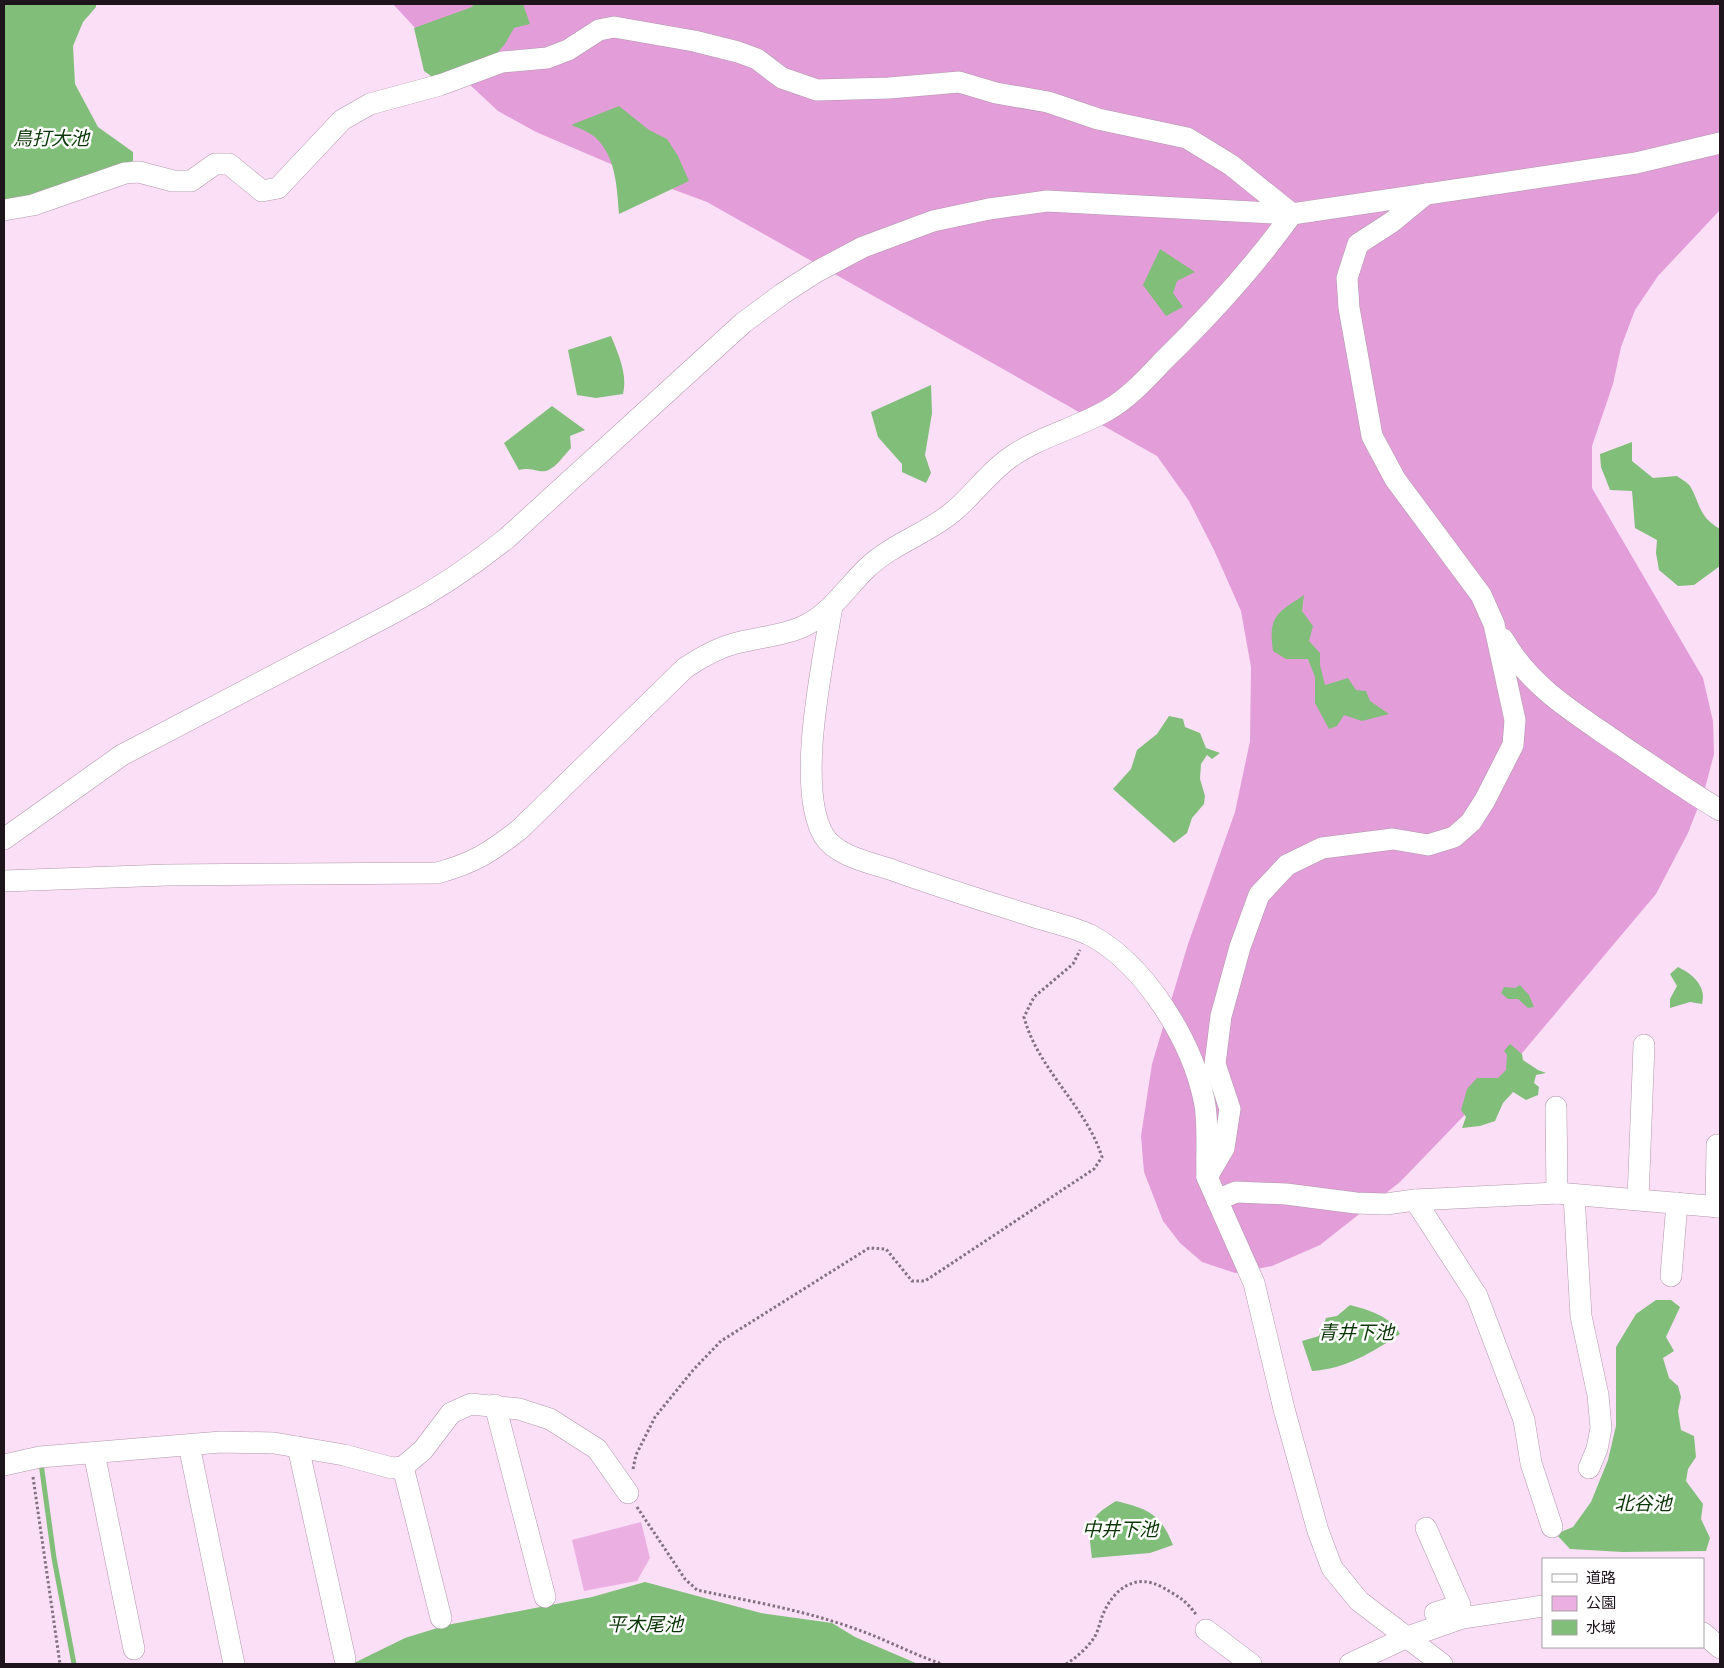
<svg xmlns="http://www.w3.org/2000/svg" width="1724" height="1668" font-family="'Work Sans','Noto Sans JP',sans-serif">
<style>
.green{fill:#ebafe2}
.forest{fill:#e39dd9}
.water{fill:#81be7a}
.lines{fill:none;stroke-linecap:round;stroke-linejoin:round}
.stream{stroke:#81be7a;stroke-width:5}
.minor-casing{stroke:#b297ad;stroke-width:22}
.path{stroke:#837180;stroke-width:3;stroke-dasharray:2.5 2.5;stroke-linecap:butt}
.minor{stroke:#fff;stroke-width:21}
.labels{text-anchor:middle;stroke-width:5;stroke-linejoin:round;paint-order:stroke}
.water-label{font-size:19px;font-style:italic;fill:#0a3506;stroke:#fff}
</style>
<rect width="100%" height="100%" fill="#fbdff6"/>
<!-- green -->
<path class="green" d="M641,1522L650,1558L637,1581L584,1591L572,1540Z"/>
<!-- forest -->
<path class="forest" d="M393,4H1720V210L1658,276L1635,310L1621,347L1613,384L1592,446V488L1703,678L1713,721L1714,754L1704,792L1688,833L1656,894L1507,1071L1400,1182L1320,1245L1272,1266L1235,1273L1202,1262L1180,1243L1163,1221L1144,1172L1141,1136L1152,1064L1188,944L1235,812L1250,741L1251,667L1241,611L1214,550L1189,501L1157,456L707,202L653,182L536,132L498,111L454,70Z"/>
<!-- water -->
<g class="water">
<path d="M4,4H96V7L83,22L73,46L75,84L98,127L133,152V161L32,196L4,200Z"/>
<path d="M474,4H523L530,24L514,28L505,44L493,58L434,78L424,71L414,28L472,7Z"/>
<path d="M619,106L649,130L667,139L678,156L689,181L619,214C617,188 616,156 595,137C589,132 579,128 571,125Z"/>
<path d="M1160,249L1195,272L1177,281L1173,293L1183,307L1166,316L1143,285Z"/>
<path d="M611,336C618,353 628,375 623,394L596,398L577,395L568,350Z"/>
<path d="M931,385L932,413L925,455L931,473L926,483L902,472V464L878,437L871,412Z"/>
<path d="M552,406L585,430L570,436L571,448C562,457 553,474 539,471C531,469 527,468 519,470L504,443Z"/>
<path d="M1632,442V461L1653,478L1677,476C1681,479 1687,482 1690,486C1701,505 1698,516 1720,529V566L1694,585L1678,586L1659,570L1656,553L1657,540L1635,528L1632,491L1610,490L1601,467L1600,454Z"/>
<path d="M1304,595L1302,611L1313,626L1309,641L1320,653V665L1325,685L1348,678L1356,690L1366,691L1370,701L1389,714L1362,721L1344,715L1337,726L1329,729L1315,703V677L1308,659H1286L1273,651C1268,616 1277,613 1304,595Z"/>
<path d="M1169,716L1183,719L1185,727L1200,733L1206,748L1220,753L1212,759L1207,755L1201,764L1200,779L1205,796L1204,804L1192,818L1187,833L1174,843L1113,789L1131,769L1137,750L1157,734Z"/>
<path d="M1678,967C1693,974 1707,987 1702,1004L1690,1002L1670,1008V999L1677,986L1670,974Z"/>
<path d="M1520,985L1529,995L1534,1007L1528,1008L1518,999H1508L1501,993L1504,987L1515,988Z"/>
<path d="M1510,1044L1522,1054L1523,1060L1538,1070L1546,1073L1536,1075L1534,1083L1539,1087L1538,1095L1526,1100L1513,1092L1503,1103L1495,1121L1480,1126L1462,1128L1466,1117L1461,1110L1467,1089L1477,1078H1498L1506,1070L1507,1055L1504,1051Z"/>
<path d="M1656,1300H1671L1680,1307L1666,1337L1674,1351L1663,1358L1669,1378L1678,1386L1681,1397L1678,1411L1681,1430L1694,1436L1696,1457L1688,1469L1686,1481L1703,1504L1701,1519L1710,1538L1706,1551L1623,1552L1570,1549L1556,1534L1573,1527L1591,1502L1608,1460L1616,1426V1347L1636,1314Z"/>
<path d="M1350,1305C1369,1310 1390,1316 1400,1334C1373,1352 1345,1369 1312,1371L1302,1341L1319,1336L1326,1318L1337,1316Z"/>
<path d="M1116,1501C1148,1509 1160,1513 1173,1545L1150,1553L1092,1558C1088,1526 1086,1519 1116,1501Z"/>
<path d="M645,1582L761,1613L832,1623L855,1637L918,1664H352L405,1638L447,1625L592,1597Z"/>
</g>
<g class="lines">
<!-- stream -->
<path class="stream" d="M41,1463L54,1558L74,1664"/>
<!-- minor casing -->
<g class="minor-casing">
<g id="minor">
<path d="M1426,194L1392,222L1358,244L1347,278L1349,308L1372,436L1395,479L1481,595L1494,624L1515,720L1513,745L1485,800L1471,822L1454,837L1428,845L1393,839L1322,848L1287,865L1259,895L1240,947L1221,1016L1215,1064L1230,1109L1224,1148L1207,1177L1254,1283L1284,1409L1318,1531L1332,1568L1359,1601L1442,1664"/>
<path d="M4,210L33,205L125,173L139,172L173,181H191L215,164H229L262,191L278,188L342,120L370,104L440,85L502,62L547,58L568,50L599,30L614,27L694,41L738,52L757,59L782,78L817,90L889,88L959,82L996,93L1048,102L1098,119L1187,138L1231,165L1292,214"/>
<path d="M832,606C823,662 795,788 824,836C837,857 873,863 895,871C940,887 984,901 1029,915C1049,922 1072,926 1090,935C1145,964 1192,1041 1204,1100C1209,1122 1206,1153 1207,1177"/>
<path d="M1503,639C1531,688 1575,713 1621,745C1654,767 1686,790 1720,810"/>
<path d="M4,839L122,755L395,612C435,591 471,567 507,538L743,323L782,294L816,272L863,247L933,221L989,209L1047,201L1292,214L1636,163L1720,143"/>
<path d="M4,881L167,875L437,873C474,863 489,853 519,830L685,668C700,658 715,649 733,644C757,637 786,636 808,624C832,611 848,586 867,568C891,545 923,535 949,515C970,499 986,475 1008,459C1038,437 1074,429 1106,411C1128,399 1147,378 1164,360C1211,314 1254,267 1292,214"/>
<path d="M1556,1107L1557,1193"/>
<path d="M1574,1195L1581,1316L1598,1395L1601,1428L1597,1449L1589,1468"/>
<path d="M1638,1199L1644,1045"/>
<path d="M1217,1200L1236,1192L1286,1194L1356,1203L1386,1204L1415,1200L1557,1193L1720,1207"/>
<path d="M1415,1200L1477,1296L1524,1420L1531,1463L1552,1527"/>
<path d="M1716,1207L1717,1145"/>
<path d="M1671,1276L1677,1203"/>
<path d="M495,1405L545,1597"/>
<path d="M189,1445L234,1664"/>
<path d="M298,1447L345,1659"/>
<path d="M94,1453L134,1649"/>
<path d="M4,1465L40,1457L221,1442L274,1443L344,1455L392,1468L403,1467L423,1450L451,1413L471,1404L519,1409L550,1419L597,1449L628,1493"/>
<path d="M403,1467L441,1618"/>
<path d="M1426,1528L1460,1605L1435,1613"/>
<path d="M1206,1630L1251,1664"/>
<path d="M1703,1633L1720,1648"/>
<path d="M1350,1664L1405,1638L1462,1618L1543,1606"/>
</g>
</g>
<!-- path -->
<g class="path">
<path d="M633,1469L636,1455L655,1417L694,1369L721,1341L869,1248L886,1249L912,1281H925L1094,1169L1102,1157C1086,1106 1038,1070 1024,1017L1034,997L1073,964L1080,950"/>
<path d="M33,1477L60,1664"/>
<path d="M637,1507L685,1579L697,1590C749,1601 803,1610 853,1628C883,1638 912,1654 942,1664"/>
<path d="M1066,1664C1076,1658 1087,1648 1094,1638C1099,1630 1100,1620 1104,1612C1115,1588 1136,1573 1162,1587C1179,1597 1186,1600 1197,1616"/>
</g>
<!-- minor -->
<use href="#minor" class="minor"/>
</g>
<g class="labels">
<!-- water labels -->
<g class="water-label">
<text x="51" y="145">鳥打大池</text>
<text x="1356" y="1339">青井下池</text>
<text x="1643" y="1510">北谷池</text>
<text x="1120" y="1536">中井下池</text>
<text x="645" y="1631">平木尾池</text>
</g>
</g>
<!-- border -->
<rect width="1724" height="1668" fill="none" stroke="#1e141c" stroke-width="10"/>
<!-- legend -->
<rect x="1542" y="1558" width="162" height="90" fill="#ffffff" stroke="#a5a1a4"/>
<rect x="1552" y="1574" width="25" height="8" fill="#ffffff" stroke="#a5a1a4"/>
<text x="1586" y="1583" font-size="15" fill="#1e141c">道路</text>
<rect x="1552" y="1596" width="25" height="15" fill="#ebafe2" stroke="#a5a1a4"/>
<text x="1586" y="1608" font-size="15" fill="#1e141c">公園</text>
<rect x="1552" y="1620" width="25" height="15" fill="#81be7a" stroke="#a5a1a4"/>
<text x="1586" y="1633" font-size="15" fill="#1e141c">水域</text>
</svg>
